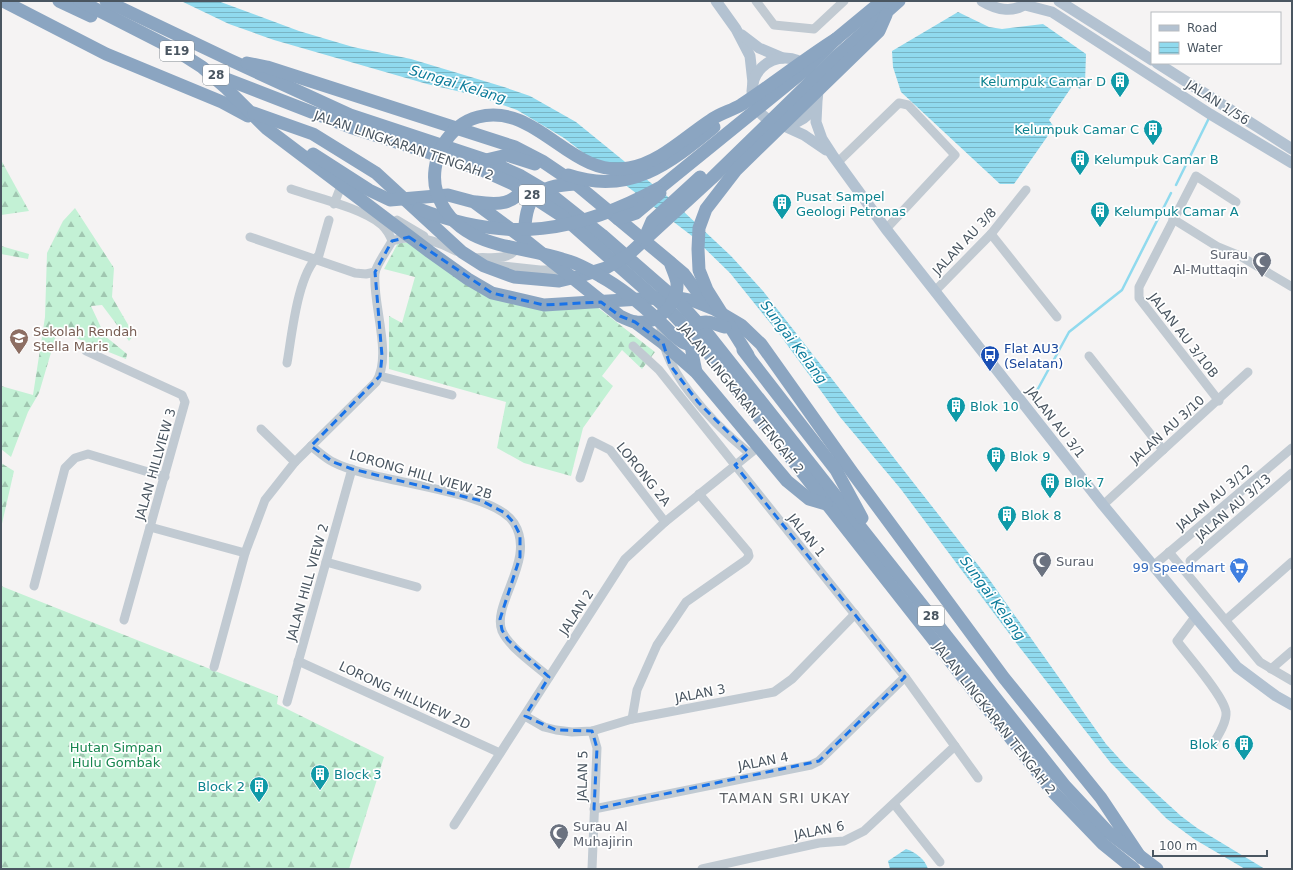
<svg xmlns="http://www.w3.org/2000/svg" width="1293" height="870" font-family="'DejaVu Sans',sans-serif">
<style>
.forest{fill:url(#forest-firs)}
.water{fill:url(#water-rules)}
.lines{fill:none;stroke-linecap:round;stroke-linejoin:round}
.stream{stroke:#90daee;stroke-width:2.5}
.minor{stroke:#c1cad2;stroke-width:9}
.major{stroke:#b3c2d1;stroke-width:11}
.highway{stroke:#8ba5c1;stroke-width:13}
.marked{fill:none;stroke:#1a73e8;stroke-width:3;stroke-dasharray:8 5;stroke-linejoin:round}
.labels{text-anchor:middle;stroke-width:3.5;stroke-linejoin:round;paint-order:stroke}
.shield{fill:#fff;stroke:#808990;stroke-width:1}
.shield-label{font-size:12px;font-weight:bold;fill:#4a5661}
.culture-label{font-size:13px;fill:#0d838f;stroke:#fff;text-anchor:start}
.street-label{font-size:13px;fill:#4a5661;stroke:#fff}
.worship-label{font-size:13px;fill:#5b616d;stroke:#fff;text-anchor:start}
.education-label{font-size:13px;fill:#785e54;stroke:#fff;text-anchor:start}
.transit-label{font-size:13px;fill:#164399;stroke:#fff;text-anchor:start}
.shop-label{font-size:13px;fill:#366cbe;stroke:#fff;text-anchor:end}
.park-label{font-size:13px;fill:#17864f;stroke:#fff}
.water-label{font-size:14px;font-style:italic;fill:#0c7c9b;stroke:#fff}
.neighbourhood-label{font-size:14px;letter-spacing:1px;fill:#5f6368;stroke:#fff}
</style>
<defs>
<pattern id="forest-firs" width="22" height="20" patternUnits="userSpaceOnUse"><rect width="22" height="20" fill="#c3f1d5"/><path d="M5 1l3.5 6h-7zM16 11l3.5 6h-7z" fill="#a0c6b0"/></pattern>
<pattern id="water-rules" width="6" height="5" patternUnits="userSpaceOnUse"><rect width="6" height="5" fill="#90daee"/><path d="M0 2.5h6" fill="none" stroke="#78b4c4"/></pattern>
</defs>
<rect width="100%" height="100%" fill="#f5f3f3"/>
<!-- forest -->
<g class="forest">
<path d="M1,160L29,211L1,215Z"/>
<path d="M75,208L114,268L112,297L134,335L129,341L102,305L91,306L105,336L127,354L126,359L89,344L58,329L39,393L28,412L11,457L1,449V386L33,395L45,317L47,253L63,221Z"/>
<path d="M398,243H412L500,299L597,307L655,352L642,369L622,350L602,376L613,386L583,428L571,476L524,463L497,448L506,402L389,369V316L402,323L415,277L384,269Z"/>
<path d="M1,246L29,254L28,259L1,254Z"/>
<path d="M1,463L14,471L1,528Z"/>
<path d="M1,586L278,696L277,704L384,757L349,869H1Z"/>
</g>
<!-- water -->
<g class="water">
<path d="M181,1H218L299,31L353,47L411,59L504,87L530,96L576,122L667,196L731,256L763,291L989,579L1106,744L1126,766L1181,816L1197,828L1265,869H1245L1194,839L1167,819L1110,762L1017,644L900,488L840,417L780,335L730,273L692,236L564,138L517,110L474,95L427,84L274,40L229,24Z"/>
<path d="M958,12L989,27L1002,29L1043,24L1086,54L1085,83L1080,89L1073,85L1049,120L1054,127L1014,184H1000L901,92L893,67L892,51Z"/>
<path d="M906,849C915,852 925,859 928,869H890L888,861Z"/>
</g>
<g class="lines">
<!-- stream -->
<g class="stream">
<path d="M1176,185L1209,118"/>
<path d="M1034,396L1069,332L1122,290L1171,193"/>
</g>
<!-- minor -->
<g class="minor">
<path d="M756,1L774,25L814,29L844,1"/>
<path d="M838,162L899,103L908,105L955,155L886,229"/>
<path d="M291,189C317,198 362,208 382,225C387,230 390,235 392,241"/>
<path d="M334,204L343,181"/>
<path d="M1173,219L1218,247L1240,256L1292,287"/>
<path d="M397,220L424,236"/>
<path d="M991,234L1057,317"/>
<path d="M250,237L355,273L366,274L375,272"/>
<path d="M473,258C492,256 508,263 520,245"/>
<path d="M494,265L540,270H561"/>
<path d="M935,291L991,234L1026,190"/>
<path d="M661,319C657,368 714,424 749,453"/>
<path d="M633,346L659,370L905,677L978,778"/>
<path d="M86,351L182,395L185,402L124,620"/>
<path d="M1089,356L1163,450"/>
<path d="M287,363C292,335 297,275 319,255L329,220"/>
<path d="M380,376L452,395"/>
<path d="M1219,401L1139,298V287L1196,176L1236,202"/>
<path d="M261,429L295,462"/>
<path d="M311,446C318,451 325,458 333,462C372,483 493,489 514,523C537,559 491,604 502,631C509,647 535,665 549,677"/>
<path d="M580,478L592,441L610,450L665,522"/>
<path d="M1103,505L1248,372"/>
<path d="M150,527L245,553"/>
<path d="M1169,552L1260,662L1292,681"/>
<path d="M1190,561L1292,473"/>
<path d="M326,562L417,587"/>
<path d="M1153,566L1292,448"/>
<path d="M34,586L65,468L75,458L88,454L165,477"/>
<path d="M1195,617L1177,641C1188,656 1224,696 1226,712C1227,723 1217,737 1212,746"/>
<path d="M1226,620L1292,562"/>
<path d="M298,661L500,753"/>
<path d="M214,667L245,553L265,500L295,462L376,382C393,356 372,303 375,273C376,265 388,249 392,241C414,233 436,240 456,251"/>
<path d="M1271,669L1292,651"/>
<path d="M287,702L352,469"/>
<path d="M525,716L544,727L556,730L572,732L592,731L632,719L774,692L792,679L855,614"/>
<path d="M632,719L637,690L657,645L686,602L746,560L749,556L748,552L699,494"/>
<path d="M894,804L940,862"/>
<path d="M594,809L811,765L819,761L905,677"/>
<path d="M454,825L625,559L665,522L758,447"/>
<path d="M592,869L597,748L592,731"/>
<path d="M702,869L819,843L844,841L864,831L955,746"/>
</g>
<!-- major -->
<g class="major">
<path d="M716,1L736,29L750,56L753,83"/>
<path d="M982,1C997,10 1015,14 1029,1"/>
<path d="M1059,1L1152,60"/>
<path d="M1025,5L1052,12L1210,114L1292,163"/>
<path d="M742,35L759,48L783,58"/>
<circle cx="785" cy="91" r="33"/>
<path d="M1157,63L1292,149"/>
<path d="M817,101L816,122L822,139L833,156L886,229L1103,505L1237,667L1276,696L1292,705"/>
<path d="M782,125L804,135L826,150"/>
</g>
<!-- highway -->
<g class="highway">
<path d="M3,1L106,54L222,102L248,116"/>
<path d="M59,1L91,16"/>
<path d="M80,1L174,49L202,67L225,87L266,128L430,252L468,279L492,293L544,305L673,297L694,301L714,309L741,325L761,344L852,472L1004,678L1101,798L1141,858"/>
<path d="M106,1L230,60L350,115L486,160L521,176L548,192L602,235L680,303L707,333L1065,786L1108,832L1157,869"/>
<path d="M247,63L267,67L515,147L542,161L576,184"/>
<path d="M216,75L350,127L480,169L513,184L562,216L673,314L706,350L1053,792L1103,844L1134,869"/>
<path d="M254,113L313,134L376,173L462,252L484,266L514,277L559,281L580,276L606,268L628,255L712,178L837,56L899,1"/>
<path d="M313,154L369,190L390,200L448,195L474,202L524,239L620,316C624,318 630,321 635,322C657,325 678,305 677,283C676,276 672,269 670,262L576,184C533,186 526,196 524,239"/>
<path d="M486,160L507,155L535,164"/>
<path d="M568,175C630,196 670,163 714,127"/>
<path d="M476,202C497,205 516,206 525,183"/>
<path d="M419,209C508,244 578,233 661,187L804,71L836,39L882,1"/>
<path d="M618,219L636,213L660,193"/>
<path d="M646,239V235L652,221L700,177"/>
<path d="M671,263L684,274L707,305"/>
<path d="M635,322L663,343L696,372L787,481L809,499L826,504"/>
<path d="M704,349C697,347 687,345 681,341C673,336 666,327 659,321C641,304 622,288 600,276C588,269 575,262 562,259C515,244 456,249 437,193C432,178 435,159 443,145C451,132 462,121 478,117C538,102 570,179 629,168C660,163 686,136 711,120C720,113 731,111 741,105C773,84 803,60 836,39"/>
<path d="M743,350L836,470L862,518"/>
<path d="M748,355L707,290L699,270L698,249L699,228L706,209L736,170L879,31L886,15"/>
<path d="M696,372C694,360 681,320 707,322C713,322 719,326 725,327"/>
</g>
</g>
<!-- marked area -->
<path class="marked" d="M409,237L492,293L544,305L601,302L620,316L635,322L663,343L670,365L698,402L749,453L735,465L905,677L819,761L594,809L597,748L592,731L556,730L525,716L549,677L508,640L502,630L500,619L520,557V535L514,523L505,513L482,501L352,469L333,462L311,446L380,376L382,356L375,272L392,241Z"/>
<!-- icons -->
<defs>
<g id="building-pin" transform="scale(1)"><path d="M0 17L-7.5 6A9.5 9.5 0 1 1 7.5 6Z" fill="#0f9aa8" stroke="#fff"/><path d="M-4-6H4V6H1V3H-1V6H-4ZM-2.5-4.3h1.7v1.8h-1.7ZM.8-4.3h1.7v1.8H.8ZM-2.5-1h1.7V.8h-1.7ZM.8-1h1.7V.8H.8Z" fill="#fff"/></g>
<g id="mosque-pin" transform="scale(1)"><path d="M0 17L-7.5 6A9.5 9.5 0 1 1 7.5 6Z" fill="#6b7280" stroke="#fff"/><path d="M3.5-4.9A6 6 0 1 0 3.5 4.9A5 5 0 1 1 3.5-4.9Z" fill="#fff"/></g>
<g id="school-pin" transform="scale(1)"><path d="M0 17L-7.5 6A9.5 9.5 0 1 1 7.5 6Z" fill="#8d6e63" stroke="#fff"/><path d="M0-5L7-2L0 1L-7-2ZM-4 1L0 2.5L4 1V4Q0 6-4 4Z" fill="#fff"/></g>
<g id="bus-pin" transform="scale(1)"><path d="M0 17L-7.5 6A9.5 9.5 0 1 1 7.5 6Z" fill="#1a4fb4" stroke="#fff"/><path d="M-5-6H5V4H4V6H2V4H-2V6H-4V4H-5ZM-3.5-4V0h7V-4ZM-3.5 1.2v1.5H-2V1.2ZM2 1.2v1.5H3.5V1.2Z" fill="#fff"/></g>
<g id="supermarket-pin" transform="scale(1)"><path d="M0 17L-7.5 6A9.5 9.5 0 1 1 7.5 6Z" fill="#3f7fe0" stroke="#fff"/><path d="M-6-5.5h2.5l.6 2H6L4.5 2H-2.5L-4.4-4H-6ZM-1.5 3.2a1.3 1.3 0 1 0 .1 0ZM3 3.2a1.3 1.3 0 1 0 .1 0Z" fill="#fff"/></g>
</defs>
<g fill-rule="evenodd">
<use href="#building-pin" x="1120" y="81"/>
<use href="#building-pin" x="1153" y="129"/>
<use href="#building-pin" x="1080" y="159"/>
<use href="#building-pin" x="782" y="203"/>
<use href="#building-pin" x="1100" y="211"/>
<use href="#mosque-pin" x="1262" y="261"/>
<use href="#school-pin" x="19" y="338"/>
<use href="#bus-pin" x="990" y="355"/>
<use href="#building-pin" x="956" y="406"/>
<use href="#building-pin" x="996" y="456"/>
<use href="#building-pin" x="1050" y="482"/>
<use href="#building-pin" x="1007" y="515"/>
<use href="#mosque-pin" x="1042" y="561"/>
<use href="#supermarket-pin" x="1239" y="567"/>
<use href="#building-pin" x="1244" y="744"/>
<use href="#building-pin" x="320" y="774"/>
<use href="#building-pin" x="259" y="786"/>
<use href="#mosque-pin" x="559" y="833"/>
</g>
<g class="labels">
<!-- shield labels -->
<g class="shield">
<rect x="160" y="41" width="34" height="20" rx="3"/>
<rect x="203" y="65" width="26" height="20" rx="3"/>
<rect x="519" y="185" width="26" height="20" rx="3"/>
<rect x="918" y="606" width="26" height="20" rx="3"/>
</g>
<g class="shield-label">
<text x="177" y="55">E19</text>
<text x="216" y="79">28</text>
<text x="532" y="199">28</text>
<text x="931" y="620">28</text>
</g>
<!-- culture labels -->
<g class="culture-label">
<text x="1106" y="86" text-anchor="end">Kelumpuk Camar D</text>
<text x="1139" y="134" text-anchor="end">Kelumpuk Camar C</text>
<text x="1094" y="164">Kelumpuk Camar B</text>
<text x="796" y="201">Pusat Sampel<tspan x="796" dy="15">Geologi Petronas</tspan></text>
<text x="1114" y="216">Kelumpuk Camar A</text>
<text x="970" y="411">Blok 10</text>
<text x="1010" y="461">Blok 9</text>
<text x="1064" y="487">Blok 7</text>
<text x="1021" y="520">Blok 8</text>
<text x="1230" y="749" text-anchor="end">Blok 6</text>
<text x="334" y="779">Block 3</text>
<text x="245" y="791" text-anchor="end">Block 2</text>
</g>
<!-- street labels -->
<g class="street-label">
<text transform="translate(1218 102) rotate(32)" y="5">JALAN 1/56</text>
<text transform="translate(404 145) rotate(19)" y="5">JALAN LINGKARAN TENGAH 2</text>
<text transform="translate(964 241) rotate(-47)" y="5">JALAN AU 3/8</text>
<text transform="translate(1184 335) rotate(52)" y="5">JALAN AU 3/10B</text>
<text transform="translate(742 398) rotate(51)" y="5">JALAN LINGKARAN TENGAH 2</text>
<text transform="translate(1056 422) rotate(52)" y="5">JALAN AU 3/1</text>
<text transform="translate(1167 429) rotate(-42)" y="5">JALAN AU 3/10</text>
<text transform="translate(155 464) rotate(-74)" y="5">JALAN HILLVIEW 3</text>
<text transform="translate(421 474) rotate(16)" y="5">LORONG HILL VIEW 2B</text>
<text transform="translate(644 474) rotate(51)" y="5">LORONG 2A</text>
<text transform="translate(1214 497) rotate(-40)" y="5">JALAN AU 3/12</text>
<text transform="translate(1233 507) rotate(-41)" y="5">JALAN AU 3/13</text>
<text transform="translate(807 535) rotate(51)" y="5">JALAN 1</text>
<text transform="translate(307 582) rotate(-74)" y="5">JALAN HILL VIEW 2</text>
<text transform="translate(576 612) rotate(-57)" y="5">JALAN 2</text>
<text transform="translate(700 693) rotate(-11)" y="5">JALAN 3</text>
<text transform="translate(405 695) rotate(25)" y="5">LORONG HILLVIEW 2D</text>
<text transform="translate(995 718) rotate(52)" y="5">JALAN LINGKARAN TENGAH 2</text>
<text transform="translate(763 761) rotate(-11)" y="5">JALAN 4</text>
<text transform="translate(582 776) rotate(-89)" y="5">JALAN 5</text>
<text transform="translate(819 830) rotate(-11)" y="5">JALAN 6</text>
</g>
<!-- worship labels -->
<g class="worship-label">
<text x="1248" y="259" text-anchor="end">Surau<tspan x="1248" dy="15">Al-Muttaqin</tspan></text>
<text x="1056" y="566">Surau</text>
<text x="573" y="831">Surau Al<tspan x="573" dy="15">Muhajirin</tspan></text>
</g>
<!-- education labels -->
<g class="education-label">
<text x="33" y="336">Sekolah Rendah<tspan x="33" dy="15">Stella Maris</tspan></text>
</g>
<!-- transit labels -->
<g class="transit-label">
<text x="1004" y="353">Flat AU3<tspan x="1004" dy="15">(Selatan)</tspan></text>
</g>
<!-- shop labels -->
<g class="shop-label">
<text x="1225" y="572">99 Speedmart</text>
</g>
<!-- park labels -->
<g class="park-label">
<text x="116" y="752">Hutan Simpan<tspan x="116" dy="15">Hulu Gombak</tspan></text>
</g>
<!-- water labels -->
<g class="water-label">
<text transform="translate(458 84) rotate(17)" y="5">Sungai Kelang</text>
<text transform="translate(794 342) rotate(53)" y="5">Sungai Kelang</text>
<text transform="translate(993 598) rotate(54)" y="5">Sungai Kelang</text>
</g>
<!-- neighbourhood labels -->
<g class="neighbourhood-label">
<text x="785" y="803">TAMAN SRI UKAY</text>
</g>
</g>
<!-- border -->
<rect width="1293" height="870" fill="none" stroke="#4a5661" stroke-width="4"/>
<!-- legend -->
<rect x="1151" y="12" width="130" height="52" fill="#ffffff" stroke="#b7bbc0"/>
<rect x="1159" y="25" width="20" height="6" fill="#b3c2d1" stroke="#b7bbc0"/>
<text x="1187" y="32" font-size="12" fill="#4a5661">Road</text>
<rect x="1159" y="42" width="20" height="12" fill="url(#water-rules)" stroke="#b7bbc0"/>
<text x="1187" y="52" font-size="12" fill="#4a5661">Water</text>
<!-- scale -->
<path d="M1153 850v6h114v-6" fill="none" stroke="#4a5661" stroke-width="2"/>
<text x="1159" y="850" font-size="12" fill="#4a5661" stroke="#ffffff" stroke-width="3" paint-order="stroke">100 m</text>
</svg>
